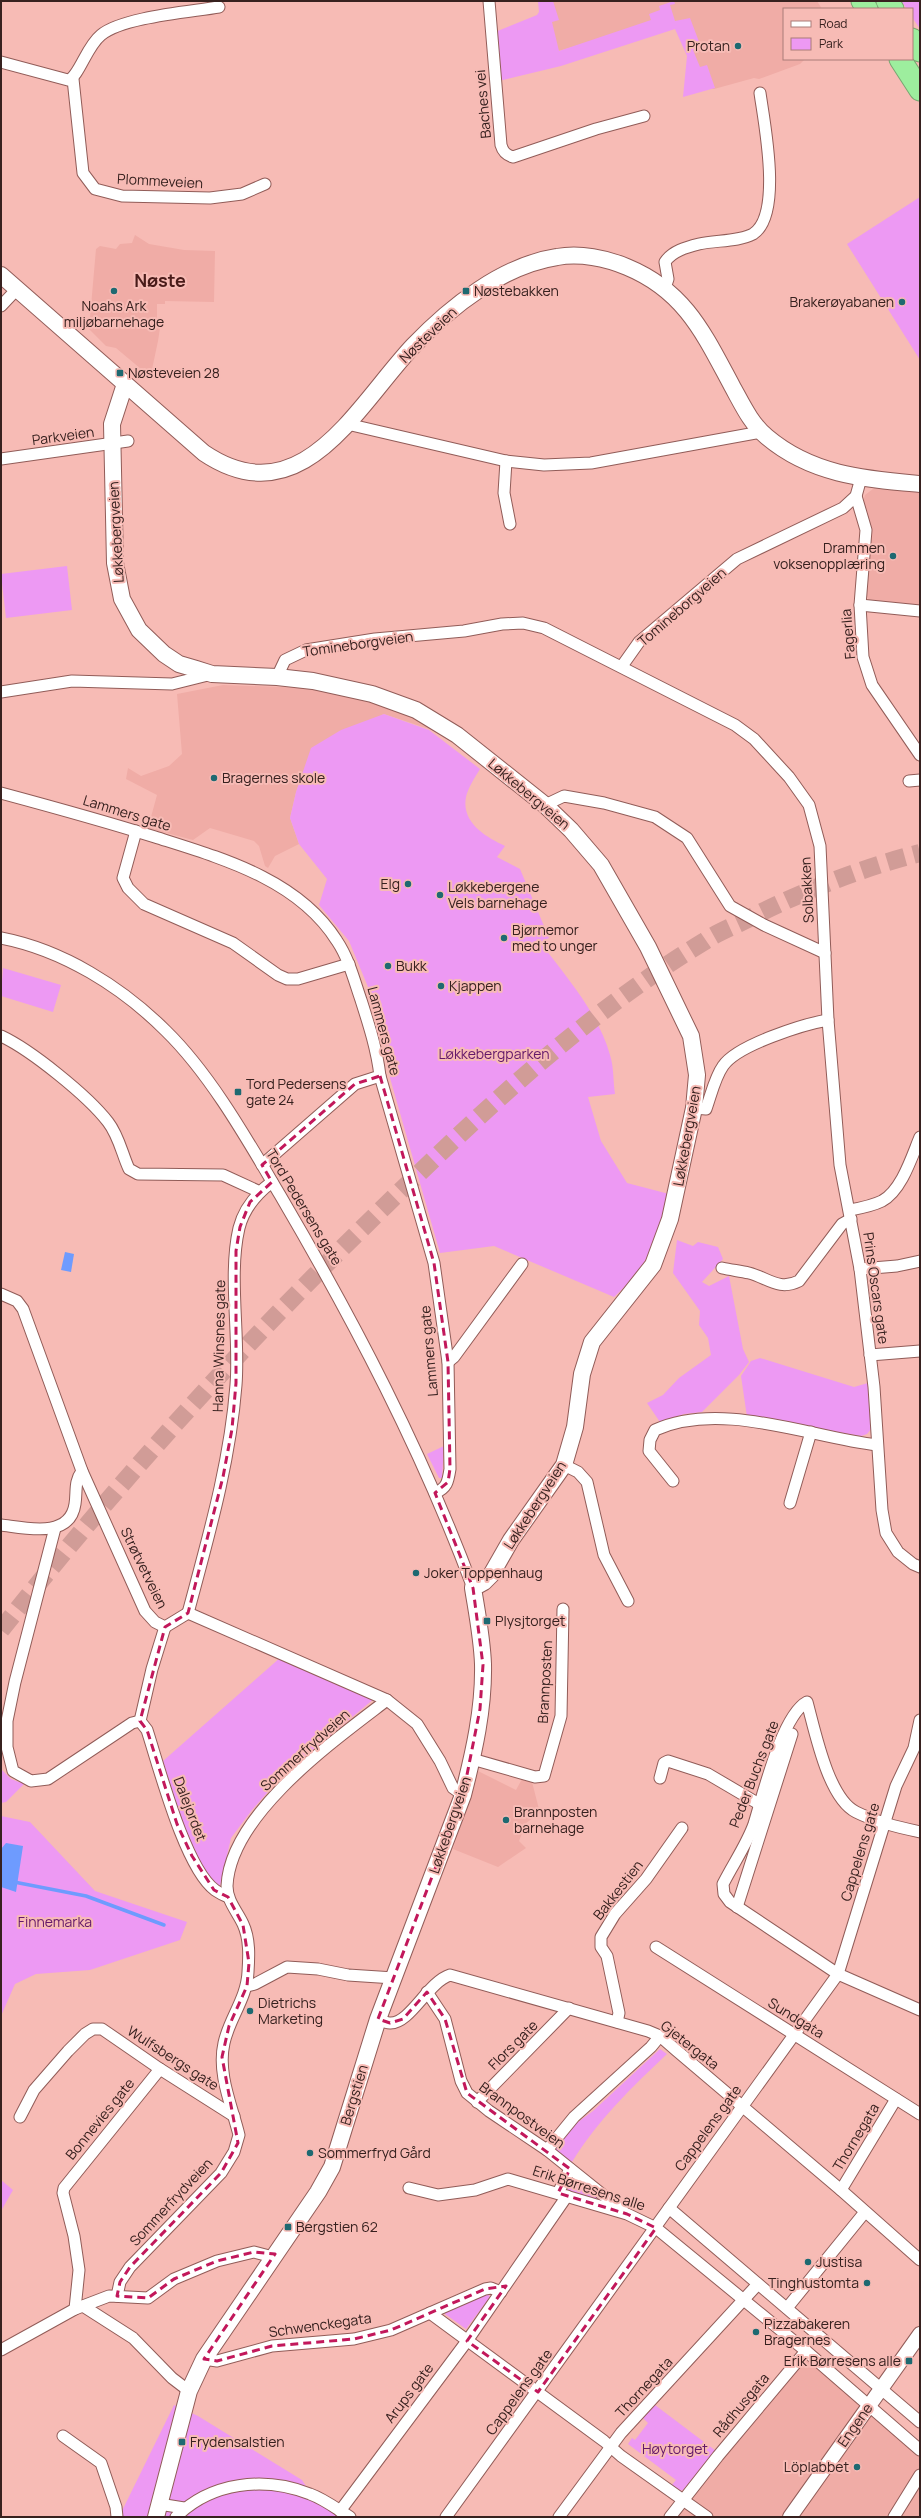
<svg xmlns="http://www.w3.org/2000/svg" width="921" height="2518" font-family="Manrope,sans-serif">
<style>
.built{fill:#f0aca6}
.green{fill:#ed99f3}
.water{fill:#6e9bfe}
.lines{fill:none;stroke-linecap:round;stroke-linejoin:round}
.stream{stroke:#6e9bfe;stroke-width:3.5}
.primary-tunnel{stroke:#d19c97;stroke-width:18;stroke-dasharray:18 9;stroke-linecap:butt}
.minor-casing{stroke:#915c58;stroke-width:13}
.tertiary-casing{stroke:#915c58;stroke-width:16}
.secondary-casing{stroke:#915c58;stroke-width:18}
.motorway-casing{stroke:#79a672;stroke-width:23}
.minor{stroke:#fff;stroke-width:11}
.tertiary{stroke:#fff;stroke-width:14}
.secondary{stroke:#fff;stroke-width:16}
.motorway{stroke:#9dee9e;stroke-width:21}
.marked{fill:none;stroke:#c2185b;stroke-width:3;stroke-dasharray:8 5;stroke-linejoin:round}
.poi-dot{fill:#1e6971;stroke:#f7bbb5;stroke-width:1.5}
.labels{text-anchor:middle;stroke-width:4;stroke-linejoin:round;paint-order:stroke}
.poi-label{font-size:14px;fill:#37211f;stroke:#f7bbb5;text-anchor:start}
.street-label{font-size:14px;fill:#37211f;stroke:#f7bbb5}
.park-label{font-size:14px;fill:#64186a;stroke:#f7bbb5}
.district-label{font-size:18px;font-weight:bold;fill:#491b19;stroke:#f7bbb5}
</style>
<rect width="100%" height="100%" fill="#f7bbb5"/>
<!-- built -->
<g class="built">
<path d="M543,1H817L822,9H784V59H805L800,64L759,79L754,78L714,89H711L697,68L672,18L555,52Z"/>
<path d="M135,235L149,244L184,250L215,251L214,302L165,301V304H157V328H160L158,341L151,374L144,379L141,369L116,348L106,346L89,329L96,249L100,246L116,249L120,244L132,243Z"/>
<path d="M877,486L920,490V606L875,603L869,600L865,593L869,528L868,513L863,502L865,495Z"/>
<path d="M223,685L306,688L378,704L426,723L444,734L384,714L312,748L296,792L290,818L299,844L275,856L268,868L265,866L259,846L254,841L210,828L193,840L148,828L157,795L126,779L128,768L141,776L169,766L182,754L177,694Z"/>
<path d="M478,1771L516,1790L522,1779L532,1782L540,1813L526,1823L519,1841L526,1848L498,1867L453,1849Z"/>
<path d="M806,2351L920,2450V2517H668Z"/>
</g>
<!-- green -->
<g class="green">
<path d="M538,1H553L559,20L552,22L559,51L651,20L649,14L660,10L659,6L674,1L675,4L670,5L675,21L690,18L701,47L693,50L700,67L707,65L715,88L683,97L687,56L675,29L561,66L499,81L495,32L537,15L539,12Z"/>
<path d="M901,1H920V29L912,17V9H907Z"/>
<path d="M920,197V360L847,244Z"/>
<path d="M67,566L72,610L6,618L1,574Z"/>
<path d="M384,714L429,730L480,769C475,777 468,788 466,797C461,823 486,837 505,846L497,857L520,869L549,938L540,942C566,977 598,1012 610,1055C614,1067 613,1082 615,1094L588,1097L601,1141L627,1183L669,1194L653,1245L638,1274L614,1297L494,1246L440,1253L390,1078L384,1030L374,996L368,987L349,941L319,905L327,879L299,844L290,818L296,792L311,748L341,730Z"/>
<path d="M3,968L61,985L53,1012L1,996Z"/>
<path d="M677,1240L693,1246L698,1242L718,1247L723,1259L702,1282L709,1286L729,1276L743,1349L749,1362L739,1375L702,1412L684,1414L660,1422L647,1403L663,1395L679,1378L711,1355L708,1338L699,1325L700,1311L673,1273Z"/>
<path d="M760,1358L854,1387L868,1383L871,1429L867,1434L861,1436L747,1417L741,1376L751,1361Z"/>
<path d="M444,1446L442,1478H439L427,1454Z"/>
<path d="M281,1657L375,1698L302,1759L288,1769L252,1810L231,1838L220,1886C194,1868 173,1792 163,1761Z"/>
<path d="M1,1769L11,1779L24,1784L6,1802L1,1803Z"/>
<path d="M1,1816L30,1822L95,1891L187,1922L180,1940L90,1970L36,1974L15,1984L1,2016V1887L6,1888L22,1846L6,1844L1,1849Z"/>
<path d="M660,2049L667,2054C632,2087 597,2121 572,2162L557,2153L555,2145L563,2133L593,2111Z"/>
<path d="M572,2177L611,2204L573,2194L564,2189Z"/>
<path d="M1,2180L13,2190L1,2211Z"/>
<path d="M487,2293L490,2297L466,2329L445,2314V2311Z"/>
<path d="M651,2402L716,2451L683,2490L678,2491L671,2486L676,2480L628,2444L632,2438L635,2440L648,2423L641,2416Z"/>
<path d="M174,2405L198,2416L302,2480L311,2494L350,2517H119Z"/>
</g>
<!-- water -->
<g class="water">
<path d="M65,1252L74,1254L71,1272L61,1270Z"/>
<path d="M6,1843L23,1846L16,1892L1,1887V1849Z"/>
</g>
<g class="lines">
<!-- stream -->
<path class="stream" d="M14,1882L86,1896L164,1925"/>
<!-- primary-tunnel -->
<path class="primary-tunnel" d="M1,1630C120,1480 247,1340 384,1207C483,1111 586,1013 705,941C718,932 734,926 748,919C803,891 861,868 920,853"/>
<!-- minor casing -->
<g class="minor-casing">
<g id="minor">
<path d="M489,1L501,145C503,152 506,155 513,157L596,129L644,116"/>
<path d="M1,62L68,80C79,77 86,47 101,35C123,17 190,12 219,7"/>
<path d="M73,79L83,173L95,189L122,196L210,198L242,194L265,184"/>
<path d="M665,288L668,279L665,262C672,251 687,247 699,244C715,240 738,242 753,234C783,215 764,122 760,93"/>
<path d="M1,306L18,288"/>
<path d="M347,424L506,461L544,465L591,463L761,432"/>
<path d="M1,459L128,441"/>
<path d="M506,461L504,493L510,524"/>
<path d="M856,496L866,530L860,605L863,657L872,685L920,755"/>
<path d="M860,605L920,611"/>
<path d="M622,666L639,642L737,559L843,508L856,496L861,478"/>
<path d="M277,677L285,660L306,650L375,639L464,631L502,624L523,623L544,628L735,725L754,739L789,777L809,805L820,846L828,1020L840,1165L860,1269L874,1387L882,1510L886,1533L898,1552L913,1564L920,1567"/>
<path d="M1,692L72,681L172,684L212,674"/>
<path d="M909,781L920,780"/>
<path d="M1,793C53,807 104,821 155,837C221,858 298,879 337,941C349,959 354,980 361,1000C369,1025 377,1050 380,1076L434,1263L448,1362L450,1469C448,1482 447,1488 435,1493"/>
<path d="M545,805L564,796L604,803L655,817L687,838L730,906L764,925L825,953"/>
<path d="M136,831L123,878L128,888L144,904L233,943L278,975L287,979H298L349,964"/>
<path d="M1,938C63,950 122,987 166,1031C211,1075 248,1141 280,1195C354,1321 422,1451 473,1588"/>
<path d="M1,1036C31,1050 88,1096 108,1122C119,1136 122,1154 129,1169L138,1174L223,1175L260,1192"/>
<path d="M694,1108L706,1109C711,1095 715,1077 723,1066C737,1045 804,1024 828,1020"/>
<path d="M262,1165L355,1084L380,1076"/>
<path d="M850,1210C861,1208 872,1206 882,1201C902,1190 912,1156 920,1137"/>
<path d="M722,1268C731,1270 740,1271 749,1273C768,1278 779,1291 799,1281L842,1224L851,1219"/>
<path d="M860,1269L897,1266L920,1261"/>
<path d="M1,1294L17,1301L23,1309L82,1471L145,1611L155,1622L165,1627L188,1613"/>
<path d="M870,1355L920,1351"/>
<path d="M448,1362L454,1357L522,1264"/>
<path d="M564,1465L578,1472L587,1482L604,1555L628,1601"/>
<path d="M673,1481L649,1451L650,1440L655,1430C721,1400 809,1437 877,1445"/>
<path d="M790,1503L811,1432"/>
<path d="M1,1525C26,1528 70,1539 75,1504C77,1491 74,1482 82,1471"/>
<path d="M55,1528L15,1682L7,1721V1747L13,1771L31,1781L48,1779L132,1723L140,1721"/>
<path d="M188,1613C208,1538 230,1463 236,1385C240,1336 228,1275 239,1228C244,1208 256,1194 272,1182"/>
<path d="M188,1613L387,1700L417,1724L440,1761L453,1788L463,1795"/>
<path d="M165,1627L152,1669L140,1721L147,1730C159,1767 185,1868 215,1890C219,1893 224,1895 228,1897"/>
<path d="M472,1759L535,1777L544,1776L561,1716L563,1609"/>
<path d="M660,1778L664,1763L668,1761L708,1774L759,1804"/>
<path d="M920,1832C898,1827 876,1822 856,1812C828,1798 815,1731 807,1702C782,1715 763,1795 754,1824C747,1844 733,1864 723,1884L724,1894L730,1902L838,1974L920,2010"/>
<path d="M737,1907L792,1734"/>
<path d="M656,1947L920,2114"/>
<path d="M247,1986L255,1984L287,1967L318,1969L348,1975L394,1978"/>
<path d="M427,1992L445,2019L461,2081L467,2093L489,2111L547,2150L623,2211"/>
<path d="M378,2019C382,2021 386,2023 390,2023C410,2024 428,1982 450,1975L648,2031L660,2036L676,2050L841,2190L920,2260"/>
<path d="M617,2022L619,2013L607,1956L601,1947V1937L615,1914L646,1879L682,1828"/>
<path d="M477,2102L569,2008"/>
<path d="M20,2117L34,2090L68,2051L85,2034L93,2029H102L160,2069L234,2116"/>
<path d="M547,2150L574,2117L651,2047L660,2036"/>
<path d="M409,2188L438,2195L475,2190L508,2179L627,2214L656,2228L806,2351L920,2450"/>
<path d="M841,2190L896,2099"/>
<path d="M558,2193L570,2169"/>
<path d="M669,2208L920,2422"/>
<path d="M117,2296L120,2282L130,2267L221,2173L234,2152L239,2135C232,2106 217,2074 224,2043C229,2019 247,1998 248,1972C249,1957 250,1939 243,1924C237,1911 227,1901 227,1886C230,1814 335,1740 387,1700"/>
<path d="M83,2306L133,2338L172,2378L189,2391"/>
<path d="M787,2308L865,2212"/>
<path d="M75,2309L79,2270L74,2236L63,2193L64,2188L160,2069"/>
<path d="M430,2313L604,2441L621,2456L707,2517"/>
<path d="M1,2350L75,2309L109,2296L148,2298L174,2279L217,2261L254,2252L273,2257"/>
<path d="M204,2359L217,2361L272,2346L354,2339L391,2330L485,2289L491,2288L501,2292"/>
<path d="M63,2436L101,2463L116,2507L117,2517"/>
<path d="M159,2504L184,2508"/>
<path d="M340,2511L467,2341L567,2196"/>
<path d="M176,2517C211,2482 264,2476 310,2494C324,2499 337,2509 350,2517"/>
<path d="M446,2517L838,1974L896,1786L914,1748L920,1720"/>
<path d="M559,2517L621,2433L758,2284"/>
<path d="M670,2517L718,2456L806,2351"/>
<path d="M894,2517L920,2475"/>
</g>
</g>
<!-- tertiary casing -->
<g class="tertiary-casing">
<path id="tertiary" d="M790,2517L920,2334"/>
</g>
<!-- secondary casing -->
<g class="secondary-casing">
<g id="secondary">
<path d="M1,275L204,453C301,518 356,407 413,346C450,307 503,265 557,257C580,253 606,258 627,267C685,291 704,334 732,386C742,404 751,424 767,437C812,475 865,479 920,484"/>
<path d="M125,384L112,424L115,563L122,599L139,630L164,654L179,664L196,669L212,674L277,677L313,681L372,694L416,710L457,735L545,805L571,830L601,865L648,947L691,1036L697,1075L694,1108L670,1219L653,1265L592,1342L582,1374L575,1427L564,1465L511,1540L491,1575L484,1582L473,1588C477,1613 482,1638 483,1664C484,1708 474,1752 463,1795L378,2019L332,2167L318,2192L204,2359L189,2391L156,2517"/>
</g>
</g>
<!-- motorway casing -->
<g class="motorway-casing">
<g id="motorway">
<path d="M862,1L867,9"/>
<path d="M887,1L893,9"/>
<path d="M912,39L920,51"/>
<path d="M900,59L920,90"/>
</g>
</g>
<!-- minor -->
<use href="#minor" class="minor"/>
<!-- tertiary -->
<use href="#tertiary" class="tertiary"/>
<!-- secondary -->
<use href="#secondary" class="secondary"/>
<!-- motorway -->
<use href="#motorway" class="motorway"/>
</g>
<!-- marked area -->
<path class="marked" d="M380,1076L434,1263L448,1362L450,1469L448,1482L435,1493L473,1588L483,1665L480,1709L463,1795L378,2019L390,2023L403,2019L427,1992L445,2019L467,2093L570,2169L558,2193L627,2214L656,2228L538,2392L467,2341L506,2286L485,2289L391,2330L354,2339L272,2346L217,2361L204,2359L275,2254L254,2252L217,2261L174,2279L148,2298L117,2296L120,2282L130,2267L221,2173L238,2143L222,2057L229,2026L247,1986L249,1963L243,1925L228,1897L214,1890L192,1856L177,1824L147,1730L140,1721L165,1627L188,1613L223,1477L232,1429L236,1383V1251L240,1227L250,1202L272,1182L262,1165L355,1084Z"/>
<!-- markers -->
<g class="poi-dot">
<circle cx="738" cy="46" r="4"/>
<circle cx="114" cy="291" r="4"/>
<rect x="462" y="287" width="8" height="8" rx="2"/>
<circle cx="902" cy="302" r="4"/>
<rect x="116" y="369" width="8" height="8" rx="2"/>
<circle cx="893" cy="556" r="4"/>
<circle cx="214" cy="778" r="4"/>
<circle cx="408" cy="884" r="4"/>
<circle cx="440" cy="895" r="4"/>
<circle cx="504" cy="938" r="4"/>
<circle cx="388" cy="966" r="4"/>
<circle cx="441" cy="986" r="4"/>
<rect x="234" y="1088" width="8" height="8" rx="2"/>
<circle cx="416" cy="1573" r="4"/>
<rect x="483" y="1617" width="8" height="8" rx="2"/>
<circle cx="506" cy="1820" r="4"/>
<circle cx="250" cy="2011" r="4"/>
<circle cx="310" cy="2153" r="4"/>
<rect x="284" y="2223" width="8" height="8" rx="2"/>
<circle cx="808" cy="2262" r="4"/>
<circle cx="867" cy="2283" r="4"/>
<circle cx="756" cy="2332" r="4"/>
<rect x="905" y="2357" width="8" height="8" rx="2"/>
<rect x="178" y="2438" width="8" height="8" rx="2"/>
<circle cx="857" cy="2467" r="4"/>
</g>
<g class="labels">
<!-- poi labels -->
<g class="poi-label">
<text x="730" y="51" text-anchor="end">Protan</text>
<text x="474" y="296">Nøstebakken</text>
<text x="894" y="307" text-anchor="end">Brakerøyabanen</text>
<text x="114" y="311" text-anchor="middle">Noahs Ark<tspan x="114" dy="16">miljøbarnehage</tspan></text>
<text x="128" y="378">Nøsteveien 28</text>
<text x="885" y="553" text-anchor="end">Drammen<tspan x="885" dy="16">voksenopplæring</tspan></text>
<text x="222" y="783">Bragernes skole</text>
<text x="400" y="889" text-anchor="end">Elg</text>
<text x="448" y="892">Løkkebergene<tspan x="448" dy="16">Vels barnehage</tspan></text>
<text x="512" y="935">Bjørnemor<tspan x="512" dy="16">med to unger</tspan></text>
<text x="396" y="971">Bukk</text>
<text x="449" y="991">Kjappen</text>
<text x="246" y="1089">Tord Pedersens<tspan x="246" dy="16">gate 24</tspan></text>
<text x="424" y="1578">Joker Toppenhaug</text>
<text x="495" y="1626">Plysjtorget</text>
<text x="514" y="1817">Brannposten<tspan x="514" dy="16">barnehage</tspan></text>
<text x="258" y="2008">Dietrichs<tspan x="258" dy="16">Marketing</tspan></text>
<text x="318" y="2158">Sommerfryd Gård</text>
<text x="296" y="2232">Bergstien 62</text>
<text x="816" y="2267">Justisa</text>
<text x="859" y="2288" text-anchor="end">Tinghustomta</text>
<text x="764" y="2329">Pizzabakeren<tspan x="764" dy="16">Bragernes</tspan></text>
<text x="901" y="2366" text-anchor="end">Erik Børresens alle</text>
<text x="190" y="2447">Frydensalstien</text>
<text x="849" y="2472" text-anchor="end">Löplabbet</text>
</g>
<!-- street labels -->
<g class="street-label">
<text transform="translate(483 104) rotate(-95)" y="5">Baches vei</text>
<text transform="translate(160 181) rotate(3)" y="5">Plommeveien</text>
<text transform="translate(428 335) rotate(-44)" y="5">Nøsteveien</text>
<text transform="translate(63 436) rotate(-8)" y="5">Parkveien</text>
<text transform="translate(116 532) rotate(-93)" y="5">Løkkebergveien</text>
<text transform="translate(682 607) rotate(-41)" y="5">Tomineborgveien</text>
<text transform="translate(848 634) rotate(-95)" y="5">Fagerlia</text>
<text transform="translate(358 644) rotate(-8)" y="5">Tomineborgveien</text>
<text transform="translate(529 794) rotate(40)" y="5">Løkkebergveien</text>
<text transform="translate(127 813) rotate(17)" y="5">Lammers gate</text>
<text transform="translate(807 890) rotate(-93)" y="5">Solbakken</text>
<text transform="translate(384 1031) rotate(75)" y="5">Lammers gate</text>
<text transform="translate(687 1136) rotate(-80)" y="5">Løkkebergveien</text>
<text transform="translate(304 1207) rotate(59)" y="5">Tord Pedersens gate</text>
<text transform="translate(876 1288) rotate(82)" y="5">Prins Oscars gate</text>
<text transform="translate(219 1346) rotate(-89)" y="5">Hanna Winsnes gate</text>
<text transform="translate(429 1351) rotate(-95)" y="5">Lammers gate</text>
<text transform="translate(535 1505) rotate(-57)" y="5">Løkkebergveien</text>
<text transform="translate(144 1568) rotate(64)" y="5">Strøtvetveien</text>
<text transform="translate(545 1682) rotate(-87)" y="5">Brannposten</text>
<text transform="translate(305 1750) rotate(-42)" y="5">Sommerfrydveien</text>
<text transform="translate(754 1774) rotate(-69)" y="5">Peder Buchs gate</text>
<text transform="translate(190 1809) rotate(69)" y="5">Dalejordet</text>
<text transform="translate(450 1825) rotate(-71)" y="5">Løkkebergveien</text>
<text transform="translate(860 1852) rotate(-73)" y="5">Cappelens gate</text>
<text transform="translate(618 1890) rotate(-52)" y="5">Bakkestien</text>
<text transform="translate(796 2018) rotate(32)" y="5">Sundgata</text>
<text transform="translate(513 2045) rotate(-45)" y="5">Flors gate</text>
<text transform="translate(690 2045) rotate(38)" y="5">Gjetergata</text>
<text transform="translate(173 2058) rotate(33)" y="5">Wulfsbergs gate</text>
<text transform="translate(354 2095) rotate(-73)" y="5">Bergstien</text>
<text transform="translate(522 2115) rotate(36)" y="5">Brannpostveien</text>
<text transform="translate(100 2119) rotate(-51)" y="5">Bonnevies gate</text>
<text transform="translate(708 2128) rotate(-54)" y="5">Cappelens gate</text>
<text transform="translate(856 2137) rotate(-59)" y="5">Thornegata</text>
<text transform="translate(589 2188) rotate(18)" y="5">Erik Børresens alle</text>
<text transform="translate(171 2202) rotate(-47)" y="5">Sommerfrydveien</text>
<text transform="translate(320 2325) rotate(-8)" y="5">Schwenckegata</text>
<text transform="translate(644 2387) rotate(-47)" y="5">Thornegata</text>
<text transform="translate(519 2392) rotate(-54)" y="5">Cappelens gate</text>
<text transform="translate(409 2393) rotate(-53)" y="5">Arups gate</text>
<text transform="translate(741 2405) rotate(-50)" y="5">Rådhusgata</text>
<text transform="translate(855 2425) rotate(-55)" y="5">Engene</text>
</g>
<!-- park labels -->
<g class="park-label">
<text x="494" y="1059">Løkkebergparken</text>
<text x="55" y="1927">Finnemarka</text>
<text x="675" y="2454">Høytorget</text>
</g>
<!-- district labels -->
<g class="district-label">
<text x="160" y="287">Nøste</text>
</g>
</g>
<!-- border -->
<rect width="921" height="2518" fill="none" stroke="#37211f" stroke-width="4"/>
<!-- legend -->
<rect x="783" y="8" width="130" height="52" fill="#f7bbb5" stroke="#aa7d79"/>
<rect x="791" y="21" width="20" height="6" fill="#ffffff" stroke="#aa7d79"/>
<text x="819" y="28" font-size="12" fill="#37211f">Road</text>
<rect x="791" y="38" width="20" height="12" fill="#ed99f3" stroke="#aa7d79"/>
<text x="819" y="48" font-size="12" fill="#37211f">Park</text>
</svg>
